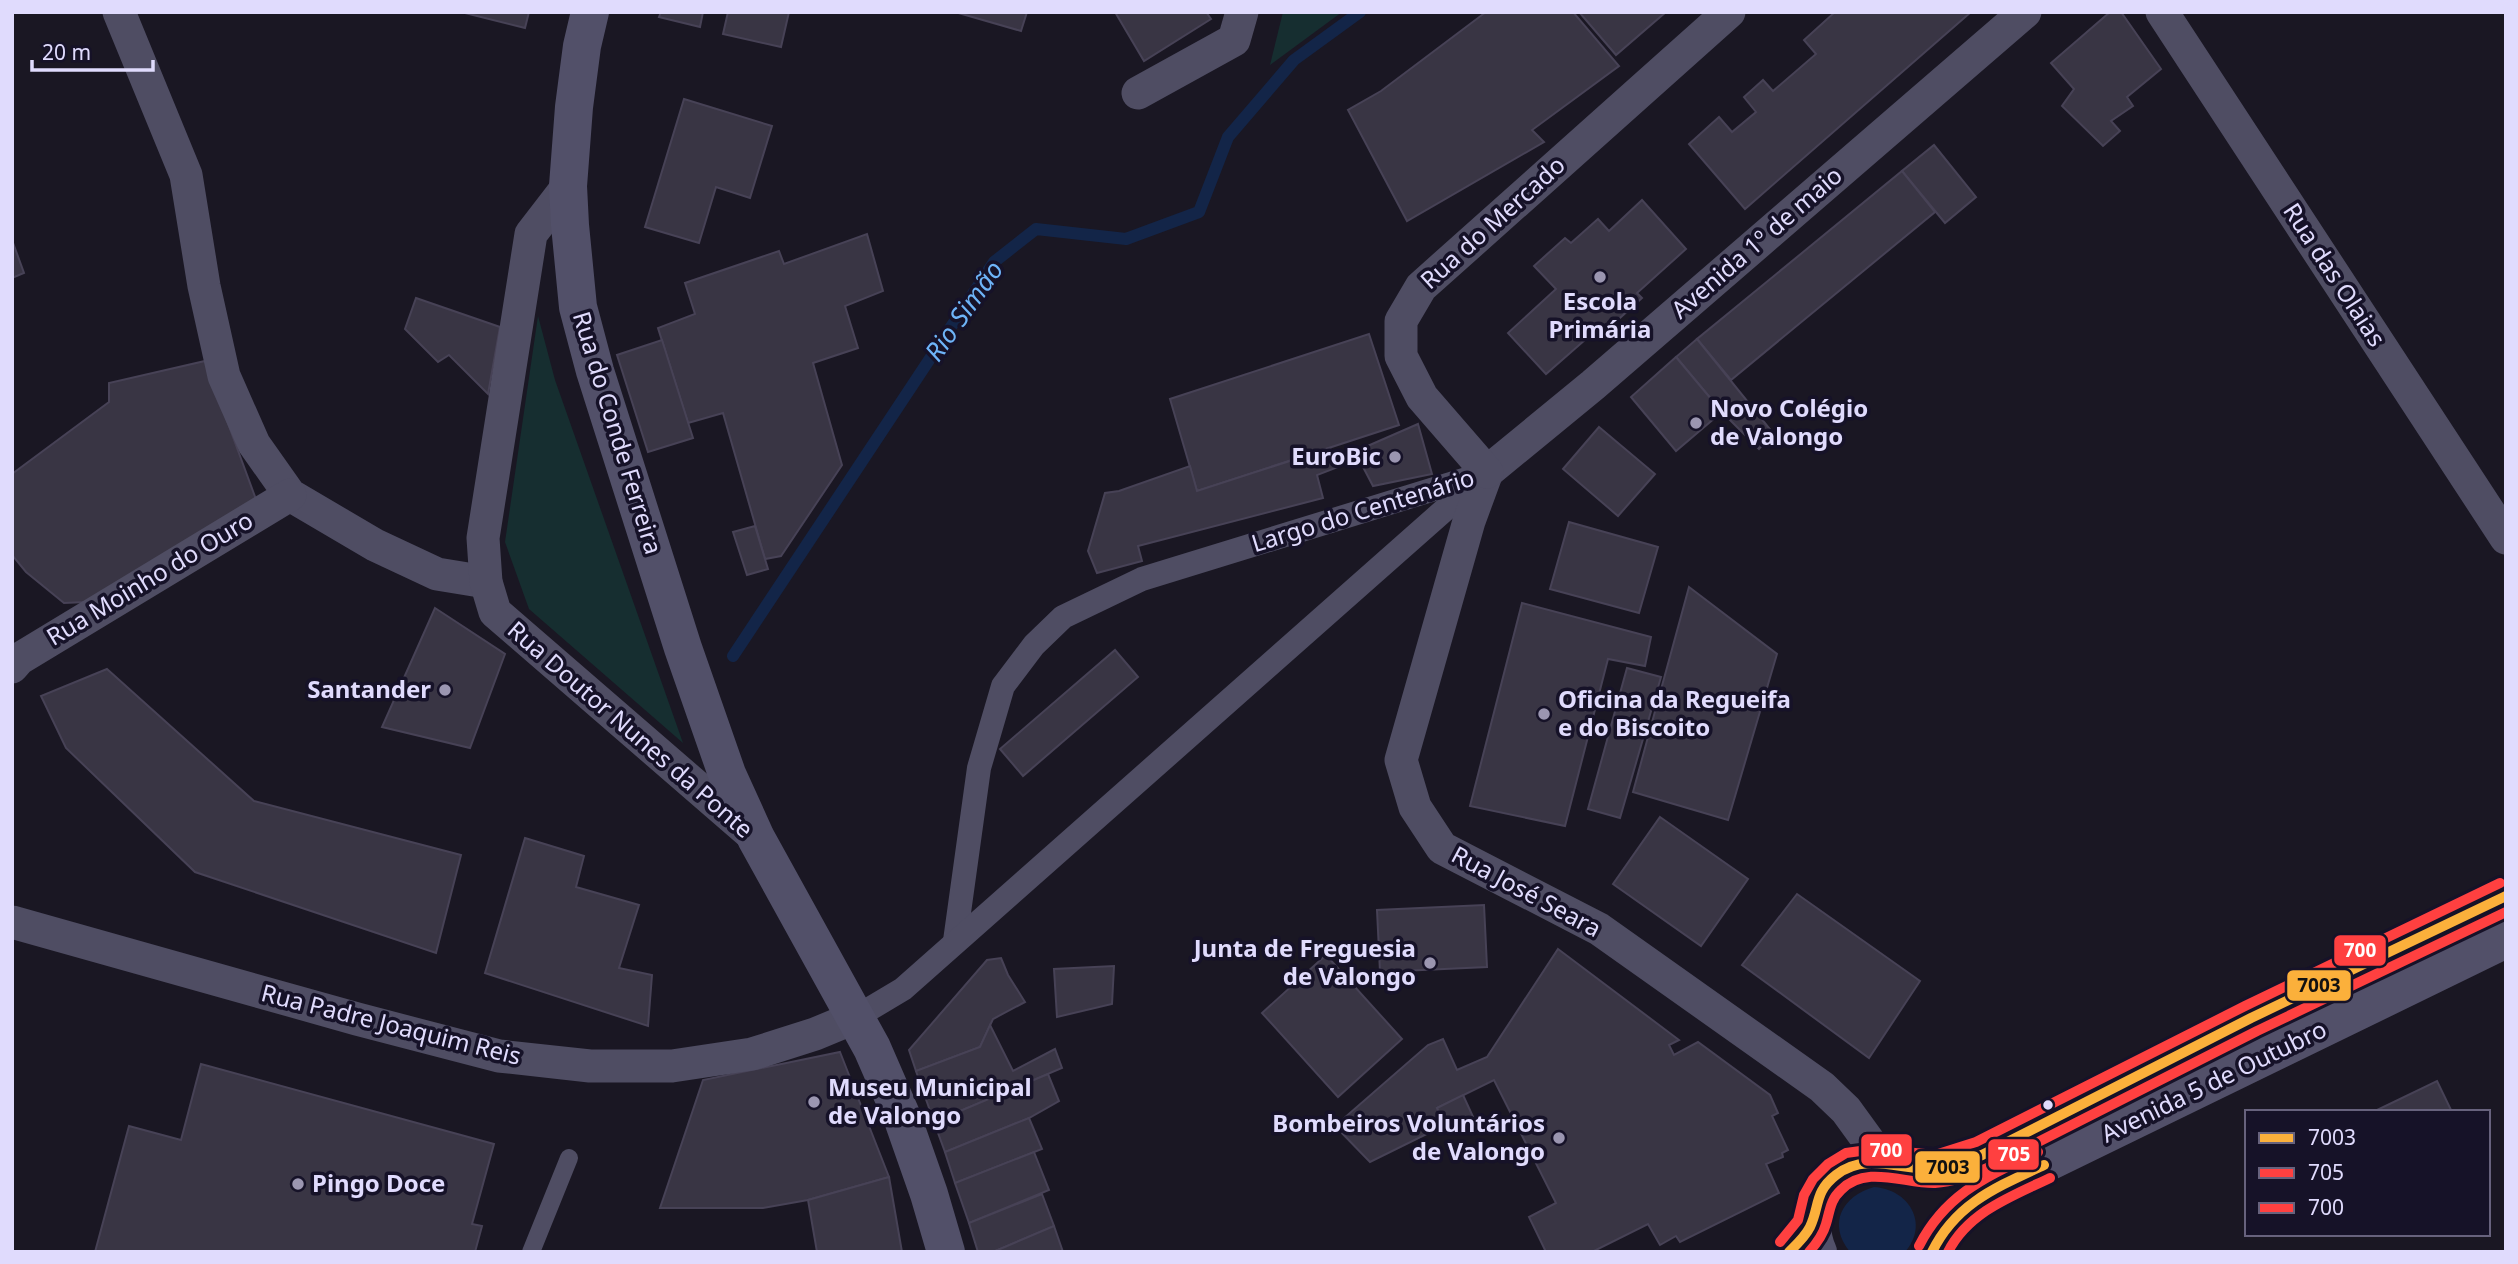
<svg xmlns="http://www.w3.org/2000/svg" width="2518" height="1264" font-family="'Noto Sans',sans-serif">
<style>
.green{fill:#162e30}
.water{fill:#132548}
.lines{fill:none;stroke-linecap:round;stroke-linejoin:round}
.stream{stroke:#132548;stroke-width:12}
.building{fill:#393544;stroke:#474256;stroke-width:2}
.service{stroke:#4f4d63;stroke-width:18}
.pedestrian{stroke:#4f4d63;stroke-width:24}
.minor{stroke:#4f4d63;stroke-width:33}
.secondary{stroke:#525069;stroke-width:38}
.bus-1-casing{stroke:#161228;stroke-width:16}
.bus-2-casing{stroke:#161228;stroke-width:16}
.bus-3-casing{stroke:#161228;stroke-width:16}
.bus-1{stroke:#fbb03b;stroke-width:10}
.bus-2{stroke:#ff4040;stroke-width:10}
.bus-3{stroke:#ff4040;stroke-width:10}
.poi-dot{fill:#9b96b1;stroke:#161228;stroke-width:2.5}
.bus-dot{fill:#e0dbfd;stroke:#161228;stroke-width:2.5}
.labels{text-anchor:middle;stroke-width:7;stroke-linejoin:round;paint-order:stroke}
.street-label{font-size:24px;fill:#e0dbfd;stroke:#161228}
.poi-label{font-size:24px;font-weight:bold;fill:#e0dbfd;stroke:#161228;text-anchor:start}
.water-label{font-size:26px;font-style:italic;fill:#6eb4f8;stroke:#161228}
.line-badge{stroke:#161228;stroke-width:2.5}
.badge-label{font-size:19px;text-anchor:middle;font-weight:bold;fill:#fff}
.pale-badge-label{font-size:19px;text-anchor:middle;font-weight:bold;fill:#111}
</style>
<rect width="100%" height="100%" fill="#1a1723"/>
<!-- green -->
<g class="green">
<path d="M1283,12H1342L1270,65Z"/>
<path d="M538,316L555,380L683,743L529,609L505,542Z"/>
</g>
<!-- water -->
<path class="water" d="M1874,1187C1908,1189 1930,1223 1905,1252H1850C1827,1224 1842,1196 1874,1187Z"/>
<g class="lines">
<!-- stream -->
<path class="stream" d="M733,656L994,262L1036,229L1126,239L1199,212L1228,137L1294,60L1360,12"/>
</g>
<!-- building -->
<g class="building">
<path d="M461,12H529L525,28Z"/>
<path d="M661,12H703L700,27L659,17Z"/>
<path d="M728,12H789L781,47L723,34Z"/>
<path d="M955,12H1027L1021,31Z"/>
<path d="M1115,12H1206L1211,19L1144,61Z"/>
<path d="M1486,12H1573L1619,66L1532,130L1544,142L1407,221L1348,110L1381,91Z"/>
<path d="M1579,12H1666L1616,55Z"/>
<path d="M1835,12H1971L1745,209L1689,144L1719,117L1732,132L1756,112L1744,97L1763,80L1773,91L1816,54L1804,40Z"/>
<path d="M2110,12H2121L2161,69L2127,97L2133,106L2111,121L2120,131L2103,146L2062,106L2074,89L2051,63Z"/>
<path d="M684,99L772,126L750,198L716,187L699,243L645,227Z"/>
<path d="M1934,145L1976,197L1945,223L1902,171Z"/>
<path d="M1902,171L1935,212L1731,380L1697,339Z"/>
<path d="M1642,200L1686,249L1637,293L1642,298L1599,337L1594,332L1546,374L1508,333L1556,289L1534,266L1565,238L1571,243L1598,219L1609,231Z"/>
<path d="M867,234L883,291L845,306L858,348L813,363L842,465L781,556L765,559L723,413L688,423L658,328L695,314L685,283L779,251L784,264Z"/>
<path d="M12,240L24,273L12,278Z"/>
<path d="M416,298L500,327L488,394L449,355L438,362L405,329Z"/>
<path d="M1369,334L1399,425L1197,491L1170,399Z"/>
<path d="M1697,339L1773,433L1759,449L1722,412L1676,357Z"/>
<path d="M662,340L693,438L648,452L617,355Z"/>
<path d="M1676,357L1722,412L1676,451L1631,397Z"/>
<path d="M205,361L257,502L86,602L64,603L26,572L12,555V474L109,402V383Z"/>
<path d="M1418,424L1432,474L1373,486L1363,467V448Z"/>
<path d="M1599,427L1655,474L1618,516L1563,469Z"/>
<path d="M1330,448L1338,467L1317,475L1323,498L1138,546L1142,561L1097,573L1088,551L1105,493L1119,491L1190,466L1197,491Z"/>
<path d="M1569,522L1658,547L1639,613L1550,589Z"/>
<path d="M755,526L768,569L747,575L733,532Z"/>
<path d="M1689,587L1777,654L1728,820L1633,792Z"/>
<path d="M1522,603L1651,637L1645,666L1608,659L1565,826L1470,806Z"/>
<path d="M435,608L505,654L470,748L382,727Z"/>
<path d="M1115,650L1138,677L1023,776L1000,749Z"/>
<path d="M1627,668L1661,677L1620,818L1588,809Z"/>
<path d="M107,669L254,801L461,855L436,953L195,872L66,748L41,696Z"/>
<path d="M1660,817L1748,879L1701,946L1613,884Z"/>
<path d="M525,838L584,856L576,887L639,905L619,968L652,975L648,1026L485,973Z"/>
<path d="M1797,894L1920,981L1869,1058L1742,965Z"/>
<path d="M1484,905L1487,967L1380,972L1377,910Z"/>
<path d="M1558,949L1679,1040L1669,1045L1674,1055L1698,1042L1770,1095L1778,1113L1772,1116L1788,1150L1782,1153L1783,1157L1766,1164L1779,1193L1680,1242L1676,1236L1660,1245L1648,1224L1592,1252H1546L1529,1217L1556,1203L1494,1080L1437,1108L1445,1125L1370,1162L1335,1126L1428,1045L1443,1039L1457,1070L1487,1057Z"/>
<path d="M1326,955L1402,1039L1338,1097L1262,1013Z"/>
<path d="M1001,958L1008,975L1025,1002L993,1019L980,1047L916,1071L909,1050L987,960Z"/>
<path d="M1114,966L1112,1004L1057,1017L1054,969Z"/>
<path d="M990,1025L1013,1071L1055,1049L1062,1068L934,1122L916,1071L980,1047Z"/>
<path d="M840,1052L889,1177L808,1200L763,1208H660L703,1080Z"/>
<path d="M201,1064L494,1144L472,1224L482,1226L475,1252H95L129,1126L181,1140Z"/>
<path d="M1048,1074L1059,1101L1029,1118L945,1152L934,1122Z"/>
<path d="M2437,1081L2452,1112H2373Z"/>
<path d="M1463,1095L1475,1121L1449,1133L1437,1108Z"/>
<path d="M1029,1118L1042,1149L955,1183L945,1152Z"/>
<path d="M1034,1152L1049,1190L969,1223L955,1183Z"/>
<path d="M889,1177L902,1252H817L808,1200Z"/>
<path d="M1042,1194L1054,1226L993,1252H978L969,1223Z"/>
<path d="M1054,1226L1063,1252H993Z"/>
</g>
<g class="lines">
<!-- service -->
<path class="service" d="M531,1252L569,1158"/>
<!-- pedestrian -->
<g class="pedestrian">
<path d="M955,941L979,768L1003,686L1034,645L1063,617L1142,579L1480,475"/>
<path d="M856,1017L903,989L1484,475"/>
</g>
<!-- minor -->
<g class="minor">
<path d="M119,12L186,175L204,286L224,376L254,444L290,495L375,545L437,574L486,582"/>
<path d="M2162,12L2506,538"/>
<path d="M1138,93L1234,40L1242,12"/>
<path d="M568,186L531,234L483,538L486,582L495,612L756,838"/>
<path d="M1487,472L1469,521L1401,760L1415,807L1442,848L1599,929L1822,1087L1846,1110L1883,1161"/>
<path d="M1487,472L1593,385L2025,12"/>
<path d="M1487,472L1422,397L1401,356V321L1421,287L1729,12"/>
<path d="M12,667L19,659L290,495"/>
<path d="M12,922L357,1019L499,1056L590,1066H672L752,1054L815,1034L856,1017"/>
</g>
<!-- secondary -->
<g class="secondary">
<path d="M590,12L582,46L574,107L568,186L570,225L578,307L595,371L683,648L727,774L756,838L872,1048L902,1117L929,1194L946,1252"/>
<path d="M1818,1252C1798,1209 1834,1155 1883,1161C1890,1162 1897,1167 1904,1168C1913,1170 1926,1170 1936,1169C1953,1167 1967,1161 1982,1155L2251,1018L2506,896"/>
<path d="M1932,1252C1949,1217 1965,1207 1997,1187L2506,939"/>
</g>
<!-- bus-1 casing -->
<g class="bus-1-casing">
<g id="bus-1">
<path d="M1789,1252C1797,1244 1805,1237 1810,1227C1820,1206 1814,1192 1836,1175C1866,1151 1902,1171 1936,1169C1952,1168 1967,1161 1982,1155L2251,1018L2506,896"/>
<path d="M1932,1252C1956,1203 1997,1187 2044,1165"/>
</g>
</g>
<!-- bus-2 casing -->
<g class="bus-2-casing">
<g id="bus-2">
<path d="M1809,1252C1817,1243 1823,1235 1826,1224C1830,1211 1830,1200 1841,1190C1866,1164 1905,1184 1935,1183C1953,1182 1970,1175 1987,1168L2257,1031L2506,912"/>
<path d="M1948,1252C1968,1212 2012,1196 2050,1178"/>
</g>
</g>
<!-- bus-3 casing -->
<g class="bus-3-casing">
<g id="bus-3">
<path d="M1780,1242L1798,1220L1804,1195L1813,1179L1828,1164L1846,1153L1875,1149L1935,1155L1976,1142L2245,1006L2500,883"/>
<path d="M1919,1246C1946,1193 1988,1176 2038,1152"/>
</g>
</g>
<!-- bus-1 -->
<use href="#bus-1" class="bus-1"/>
<!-- bus-2 -->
<use href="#bus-2" class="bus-2"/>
<!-- bus-3 -->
<use href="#bus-3" class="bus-3"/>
</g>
<!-- markers -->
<g class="poi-dot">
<circle cx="1600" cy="277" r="7"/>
<circle cx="1696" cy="423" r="7"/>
<circle cx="1395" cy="457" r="7"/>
<circle cx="445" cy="690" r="7"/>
<circle cx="1544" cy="714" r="7"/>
<circle cx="1430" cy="963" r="7"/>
<circle cx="814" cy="1102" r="7"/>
<circle cx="1559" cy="1138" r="7"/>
<circle cx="298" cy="1184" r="7"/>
</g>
<circle class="bus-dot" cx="2048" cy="1105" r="6"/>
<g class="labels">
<!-- street labels -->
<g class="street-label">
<text transform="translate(1493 223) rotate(-42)" y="8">Rua do Mercado</text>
<text transform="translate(1757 243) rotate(-41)" y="8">Avenida 1º de maio</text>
<text transform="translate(2334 275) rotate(57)" y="8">Rua das Olaias</text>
<text transform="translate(617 433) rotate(73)" y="8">Rua do Conde Ferreira</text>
<text transform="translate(1363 511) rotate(-17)" y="8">Largo do Centenário</text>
<text transform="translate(150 579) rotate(-31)" y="8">Rua Moinho do Ouro</text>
<text transform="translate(630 730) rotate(41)" y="8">Rua Doutor Nunes da Ponte</text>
<text transform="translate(1526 892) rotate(28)" y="8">Rua José Seara</text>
<text transform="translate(391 1025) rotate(14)" y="8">Rua Padre Joaquim Reis</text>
<text transform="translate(2214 1082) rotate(-26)" y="8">Avenida 5 de Outubro</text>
</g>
<!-- poi labels -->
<g class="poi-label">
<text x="1600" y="310" text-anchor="middle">Escola<tspan x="1600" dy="28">Primária</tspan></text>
<text x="1710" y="417">Novo Colégio<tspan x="1710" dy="28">de Valongo</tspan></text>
<text x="1381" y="465" text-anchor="end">EuroBic</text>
<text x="431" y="698" text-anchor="end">Santander</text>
<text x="1558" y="708">Oficina da Regueifa<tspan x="1558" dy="28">e do Biscoito</tspan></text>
<text x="1416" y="957" text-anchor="end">Junta de Freguesia<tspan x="1416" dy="28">de Valongo</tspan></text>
<text x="828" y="1096">Museu Municipal<tspan x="828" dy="28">de Valongo</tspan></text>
<text x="1545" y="1132" text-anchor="end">Bombeiros Voluntários<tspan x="1545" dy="28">de Valongo</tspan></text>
<text x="312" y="1192">Pingo Doce</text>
</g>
<!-- water labels -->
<g class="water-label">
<text transform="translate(964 311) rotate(-55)" y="9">Rio Simão</text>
</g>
</g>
<g class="line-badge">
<rect x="2333" y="934" width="54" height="33" rx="7" fill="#ff4040"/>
<rect x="2286" y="969" width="66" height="33" rx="7" fill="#fbb03b"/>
<rect x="1860" y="1133" width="53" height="34" rx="7" fill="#ff4040"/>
<rect x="1987" y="1138" width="53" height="33" rx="7" fill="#ff4040"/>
<rect x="1914" y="1150" width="67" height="34" rx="7" fill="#fbb03b"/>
</g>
<g class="badge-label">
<text x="2360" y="957">700</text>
<text x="1886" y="1157">700</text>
<text x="2014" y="1161">705</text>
</g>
<g class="pale-badge-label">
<text x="2319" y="992">7003</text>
<text x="1948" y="1174">7003</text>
</g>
<!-- border -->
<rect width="2518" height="1264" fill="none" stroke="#e0dbfd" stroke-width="28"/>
<!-- legend -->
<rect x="2245" y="1110" width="245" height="126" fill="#161228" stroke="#67627d" stroke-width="2"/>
<rect x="2259" y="1133" width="35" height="10" fill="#fbb03b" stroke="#67627d" stroke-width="2"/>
<text x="2308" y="1145" font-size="21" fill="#e0dbfd">7003</text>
<rect x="2259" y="1168" width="35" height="10" fill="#ff4040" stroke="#67627d" stroke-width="2"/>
<text x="2308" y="1180" font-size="21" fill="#e0dbfd">705</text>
<rect x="2259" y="1203" width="35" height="10" fill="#ff4040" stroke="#67627d" stroke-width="2"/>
<text x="2308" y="1215" font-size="21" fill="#e0dbfd">700</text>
<!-- scale -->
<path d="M32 60v10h121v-10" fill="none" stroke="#e0dbfd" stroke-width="3.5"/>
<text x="42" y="60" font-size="21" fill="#e0dbfd" stroke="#161228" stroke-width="5" paint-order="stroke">20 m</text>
</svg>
